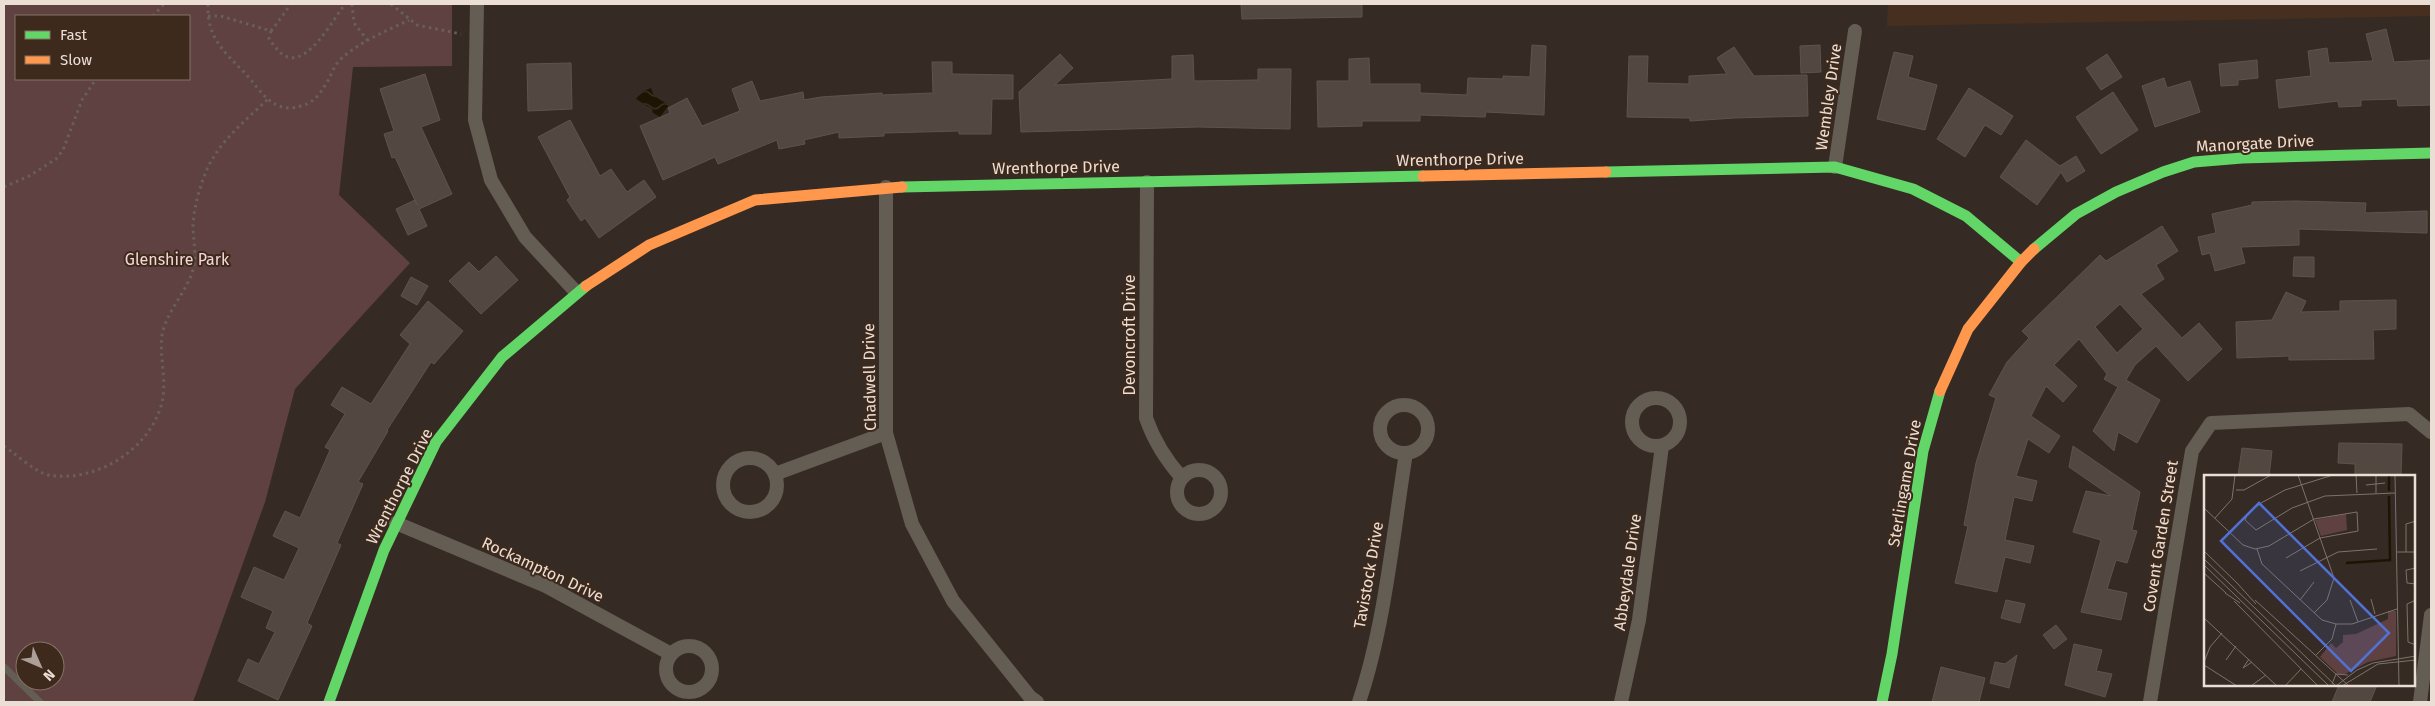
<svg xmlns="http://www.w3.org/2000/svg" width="2435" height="706" font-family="'Fira Sans',sans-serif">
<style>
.built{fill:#472f1f}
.park{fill:#604141;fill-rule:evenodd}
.water{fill:url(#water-waves)}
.building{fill:#534741;stroke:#5e534f;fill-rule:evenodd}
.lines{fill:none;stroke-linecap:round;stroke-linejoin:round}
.path{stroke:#676059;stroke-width:3;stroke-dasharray:2.5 4;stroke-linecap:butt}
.lane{stroke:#645d53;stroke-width:7}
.street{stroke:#645d53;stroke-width:14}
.fast{stroke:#63d668;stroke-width:11}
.slow{stroke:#ff974d;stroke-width:11}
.labels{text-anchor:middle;stroke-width:4;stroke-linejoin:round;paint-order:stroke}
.street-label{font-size:16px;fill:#ebded5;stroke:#3e2a1c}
.park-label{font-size:16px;fill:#f5d7d7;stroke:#3e2a1c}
.inset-river{fill:none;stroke:#1d1503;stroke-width:2.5}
.inset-road{fill:none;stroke:#7e736b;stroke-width:1}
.view{fill:#5072d7;fill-opacity:0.15;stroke:#5072d7;stroke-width:2.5}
.inset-edge{fill:none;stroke:#ebded5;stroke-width:2.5}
</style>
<defs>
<pattern id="water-waves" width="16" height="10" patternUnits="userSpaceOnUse" patternTransform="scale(1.25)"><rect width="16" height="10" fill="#1d1503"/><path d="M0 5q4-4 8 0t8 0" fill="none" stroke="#3e3727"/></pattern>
</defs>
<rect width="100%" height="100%" fill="#362b24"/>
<!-- built -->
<path class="built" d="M1888,4H2431V16L1887,26Z"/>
<!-- park -->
<path class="park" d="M4,4H452V66L353,67L339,195L410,263L295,389L265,502L193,702H4ZM16,16H189V79H16ZM25,651H55V681H25Z"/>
<!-- water -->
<path class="water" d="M651,88L654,96L669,105L660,117L653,113L652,109L636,99L641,92Z"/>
<!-- building -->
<g class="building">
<path d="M1241,4H1362V17L1242,19Z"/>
<path d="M2386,29L2394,62L2431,60V105L2398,106L2397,99L2361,100V106L2339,107L2338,101L2279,108L2276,80L2311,76L2308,51L2327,48L2329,63L2373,61L2366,34Z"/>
<path d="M1532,45L1546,46L1544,115L1486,112L1485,117L1420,115V121H1362V126L1318,127L1317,81H1349V59L1369,58L1370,84H1420V93L1467,95L1468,78L1503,79V76L1530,77Z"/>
<path d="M1820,45L1821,72L1801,73L1800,46Z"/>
<path d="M1734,47L1754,76L1807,75L1808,116L1734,118L1690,121V118L1627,117L1629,56H1648L1647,83L1689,84V76L1727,74L1717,58Z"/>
<path d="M1894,52L1913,56L1908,77L1937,85L1925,130L1877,119Z"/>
<path d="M1060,54L1073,68L1055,85L1172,79V56L1193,55L1194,81L1258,80V69H1291L1290,129L1198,127L1021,132L1019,92Z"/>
<path d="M2107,54L2122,77L2101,90L2086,68Z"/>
<path d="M2257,60L2258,78L2238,80V85L2221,86L2219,64Z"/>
<path d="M932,62H952V74L1013,75V99H992L991,134H959V131L884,133V136L839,138V132L804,140L805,144L779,149L777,140L718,164L715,157L663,180L640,126L670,113L668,108L687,98L702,126L740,111L732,89L752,81L760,101L803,92L804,100L821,97L882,93V95L933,93Z"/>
<path d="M571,63L572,109L528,111L527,64Z"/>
<path d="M425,74L440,120L421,127L452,194L419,209L427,226L408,235L396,209L415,200L417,205L395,157L392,158L384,134L394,131L380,89Z"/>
<path d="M2164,78L2167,88L2190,81L2200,112L2155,127L2142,86Z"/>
<path d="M1969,88L2013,116L2001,135L1985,125L1965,157L1937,139Z"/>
<path d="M2113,92L2138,130L2101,154L2076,117Z"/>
<path d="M570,120L600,176L611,169L627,192L644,180L656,197L599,238L585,218L581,221L567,200L570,197L538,137Z"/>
<path d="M2026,140L2060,166L2076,156L2085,171L2067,182L2061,172L2037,205L2000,177Z"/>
<path d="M2295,201L2366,203L2365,213L2427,211V233L2299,229V245L2241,247L2245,263L2215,271L2210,253L2202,255L2198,237L2216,233L2212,214L2252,205V202Z"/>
<path d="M2162,226L2178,251L2156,265L2164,279L2141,294L2182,338L2199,323L2222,349L2188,381L2156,346L2135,365L2126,380L2160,400L2137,443L2118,432L2114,451L2093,431L2118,387L2104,379L2107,374L2079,339L2054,365L2077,386L2063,402L2046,386L2031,416L2060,436L2049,453L2028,439L2016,476L2037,481L2032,501L2014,497L2005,540L2034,546L2030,563L2005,557L1997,592L1955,583L1968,526L1964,525L1976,463L1996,398L1989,395L2007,362L2029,338L2022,331L2100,255L2106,261ZM2120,304L2143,329L2117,353L2095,327Z"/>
<path d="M496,256L518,280L481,314L449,281L469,262L479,272Z"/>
<path d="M2294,257H2314V277L2293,276Z"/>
<path d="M411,277L428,286L417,305L401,296Z"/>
<path d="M2286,292L2306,301L2301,312L2340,311V301L2396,300V329L2373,330L2374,359L2289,360V356L2237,358L2236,322L2272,320Z"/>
<path d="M428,301L463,331L434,364L431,362L387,430L388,431L358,482L363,484L337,543L341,545L307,623L312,626L278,700L238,681L248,659L259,664L275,632L266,628L273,611L241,597L254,567L284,580L299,548L273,536L285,511L300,518L330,450L325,447L345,414L331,405L342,387L371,404L410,344L400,335Z"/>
<path d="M2339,443L2402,444L2401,476H2355V464L2338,463Z"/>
<path d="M2073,446L2140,492L2132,530L2137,531L2127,563L2116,560L2107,589L2127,593L2121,620L2081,612L2101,540L2073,532L2086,491L2111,496L2069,467Z"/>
<path d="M2242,448L2272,451L2269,476H2238Z"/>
<path d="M2006,600L2025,604L2020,623L2001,618Z"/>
<path d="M2056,625L2067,639L2054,649L2043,635Z"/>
<path d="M2074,644L2102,650L2096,671L2112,674L2105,697L2065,685Z"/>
<path d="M2017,655L2009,688L1990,683L1995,662L2005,664Z"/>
<path d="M1941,667L1985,678L1979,702H1932Z"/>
<path d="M2339,685H2377L2370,702H2332Z"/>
</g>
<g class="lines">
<!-- path -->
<g class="path">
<path d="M208,4C207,37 222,50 244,72C261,90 272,115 301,106C312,103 319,96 324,87C331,78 333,65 342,58C361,41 386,31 409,20"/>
<path d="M352,4L354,23L368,41"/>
<path d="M391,4L417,25L461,34"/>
<path d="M153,16L164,4"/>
<path d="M208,16H221L271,31L269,39C273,44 277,50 282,54C306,72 333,19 345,4"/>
<path d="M271,31L291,4"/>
<path d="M4,187L29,176L56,159L63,150L82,100L96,79"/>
<path d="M4,446C14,453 37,473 48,475C94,483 147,452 161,406C168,383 159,359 162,335C166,312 186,293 193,270C197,255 193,240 193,225C194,207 199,190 205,174C217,143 245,121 268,99"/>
</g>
<!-- lane -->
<path class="lane" d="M4,667L40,702"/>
<!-- street -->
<g class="street">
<path d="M477,4L475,120L491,180L525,237L576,292"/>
<path d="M1835,167L1855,31"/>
<path d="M1147,182L1146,418C1154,441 1165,459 1182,478"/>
<path d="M886,187V433L912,524L953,601L1030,697L1037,702"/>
<circle cx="1656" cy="422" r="24"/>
<circle cx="1404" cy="429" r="24"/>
<circle cx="750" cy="485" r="27"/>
<circle cx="1199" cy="492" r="22"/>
<path d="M775,474L886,433"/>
<path d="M396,523L546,586L671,654"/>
<circle cx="689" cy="669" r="23"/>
<path d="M1359,702C1385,625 1393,534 1406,453"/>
<path d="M1621,702L1639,620L1662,446"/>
<path d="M2150,702L2192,451L2211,423L2409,414L2431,432"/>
<path d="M2420,702L2431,615"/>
</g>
<!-- fast -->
<g class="fast">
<path d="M1606,172L1835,167L1913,189L1966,216L2021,262"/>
<path d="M902,187L1423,176"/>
<path d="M2034,249L2076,214L2116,192L2163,172L2194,162L2242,158L2431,153"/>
<path d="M329,702L384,550L436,442L502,357L586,286"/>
<path d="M1882,702L1892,654L1923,451L1940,391"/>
</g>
<!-- slow -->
<g class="slow">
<path d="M1423,176L1606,172"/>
<path d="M586,286L649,245L755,200L902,187"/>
<path d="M1940,391L1968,329L2021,262L2034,249"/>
</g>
</g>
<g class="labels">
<!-- street labels -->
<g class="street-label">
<text transform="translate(1828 97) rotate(-82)" y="6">Wembley Drive</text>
<text transform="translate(2255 143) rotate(-3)" y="6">Manorgate Drive</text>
<text transform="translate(1460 159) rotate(-1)" y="6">Wrenthorpe Drive</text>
<text transform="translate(1056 167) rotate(-1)" y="6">Wrenthorpe Drive</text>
<text transform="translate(1129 335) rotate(-90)" y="6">Devoncroft Drive</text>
<text transform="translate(869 377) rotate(-91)" y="6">Chadwell Drive</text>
<text transform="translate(1904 483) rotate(-80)" y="6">Sterlingame Drive</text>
<text transform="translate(399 486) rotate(-63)" y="6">Wrenthorpe Drive</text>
<text transform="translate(2160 536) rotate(-81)" y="6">Covent Garden Street</text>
<text transform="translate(543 569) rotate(25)" y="6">Rockampton Drive</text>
<text transform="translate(1627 572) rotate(-82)" y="6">Abbeydale Drive</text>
<text transform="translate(1368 575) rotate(-80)" y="6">Tavistock Drive</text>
</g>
<!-- park labels -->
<g class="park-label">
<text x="177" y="265">Glenshire Park</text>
</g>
</g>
<!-- overview -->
<g transform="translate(2204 475)">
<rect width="211" height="211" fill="#362b24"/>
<path d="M142,39L143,55L117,61L111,45ZM184,136H192V181L164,187L141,199H134L116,182L127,168L132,173L139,167V160L152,159L184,144Z" fill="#604141"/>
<path class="inset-river" d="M185,0V16M142,88L186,85L185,21"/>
<path class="inset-road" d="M94,0L130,103L123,125L110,138M129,0L81,15L57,28L44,38L41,45L52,55L88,33L121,21L191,18M152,0L153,18M191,0L195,211M162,10L181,8M32,15H40L67,0M172,18V0M0,33L39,70L51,74L65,71L110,44L153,37L154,56L116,63L82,83M11,43L28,24L31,0M53,74L58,89L118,145L132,149H148L193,134M0,76L34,109M192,77H212M202,77V49L212,46M0,84L132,211M0,90L125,211M212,93L202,95L203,108L212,109M96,96L134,77L173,74M0,98L22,118M33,108L52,129M21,118L36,128M167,124L171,139M51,125L145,211M96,125L110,107M146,125L154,147M212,125L203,129L204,167L212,170M30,126L114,211M0,143L73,211M112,180L128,164L132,149M45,184L39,193L48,187M22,185L32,171M0,187L6,172L18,158M0,190L33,211M128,209L132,199L144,200M47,211L62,200M81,211L97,194M132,211L153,195L169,188L212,181M138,211L174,189L212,185"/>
<path class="view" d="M55,28L185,158L147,196L17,66Z"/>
<rect width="211" height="211" class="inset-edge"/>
</g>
<!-- border -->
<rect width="2435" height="706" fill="none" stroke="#ebded5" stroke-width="10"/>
<!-- legend -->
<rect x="15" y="15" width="175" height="65" fill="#3e2a1c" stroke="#837266"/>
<rect x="25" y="31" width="25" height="8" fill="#63d668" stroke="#837266"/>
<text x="60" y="40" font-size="15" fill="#ebded5">Fast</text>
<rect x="25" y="56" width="25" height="8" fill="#ff974d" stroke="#837266"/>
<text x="60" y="65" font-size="15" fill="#ebded5">Slow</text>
<!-- north arrow -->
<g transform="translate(40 666) rotate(135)"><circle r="24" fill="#3e2a1c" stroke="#837266"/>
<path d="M0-4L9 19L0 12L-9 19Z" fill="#ac9f97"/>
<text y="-8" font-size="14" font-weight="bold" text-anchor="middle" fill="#ebded5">N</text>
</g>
</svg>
